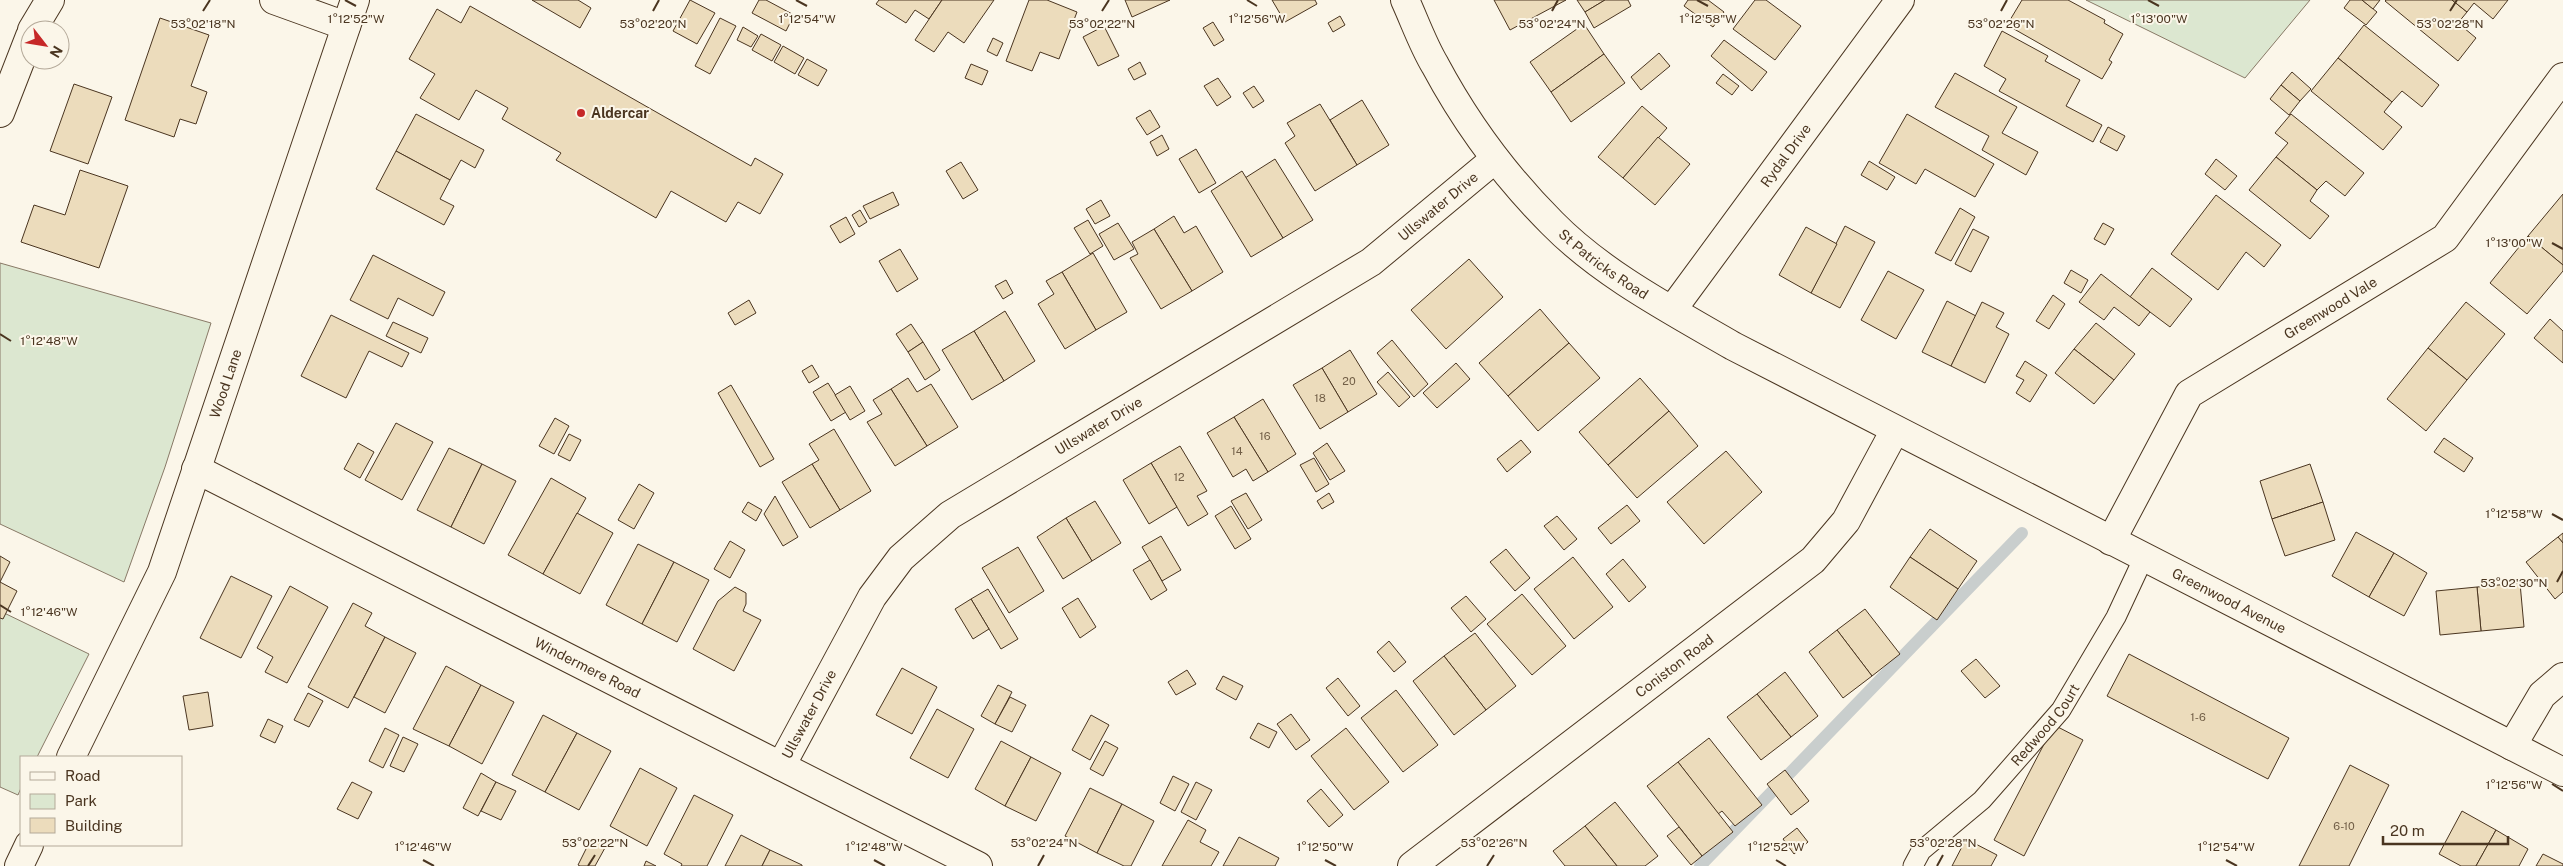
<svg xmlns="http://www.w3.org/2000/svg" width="2563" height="866" font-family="'Public Sans',sans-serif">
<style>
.green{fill:#dce7d0;stroke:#887966}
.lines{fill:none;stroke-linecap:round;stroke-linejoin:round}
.stream{stroke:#c9cecd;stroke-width:12}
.building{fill:#ecdcbc;stroke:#4a3520}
.service-casing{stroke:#4a3520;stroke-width:21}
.minor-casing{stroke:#4a3520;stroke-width:30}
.tertiary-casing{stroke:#4a3520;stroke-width:30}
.service{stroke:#fbf6e9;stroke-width:19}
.minor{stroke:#fbf6e9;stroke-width:28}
.tertiary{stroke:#fbf6e9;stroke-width:28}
.ticks{fill:none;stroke:#4a3520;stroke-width:2}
.poi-dot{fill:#c62828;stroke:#fbf6e9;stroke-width:2}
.labels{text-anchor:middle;stroke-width:4;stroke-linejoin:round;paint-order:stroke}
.number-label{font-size:11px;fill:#725f47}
.poi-label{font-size:14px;font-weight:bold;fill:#4a3520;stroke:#fbf6e9;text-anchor:start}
.street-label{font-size:14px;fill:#4a3520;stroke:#fbf6e9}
.ticks-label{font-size:12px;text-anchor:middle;fill:#4a3520;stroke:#fbf6e9;stroke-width:4;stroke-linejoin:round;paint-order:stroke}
</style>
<rect width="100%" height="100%" fill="#fbf6e9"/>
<!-- green -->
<g class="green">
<path d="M2086,0H2310L2245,78Z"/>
<path d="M0,263L211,323L165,467L124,582L0,524Z"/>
<path d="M0,611L89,654L37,757H21V788L18,795L0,787Z"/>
</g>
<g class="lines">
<!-- stream -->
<path class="stream" d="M1700,866L2022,533"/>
</g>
<!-- building -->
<g class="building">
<path d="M532,0H578L591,8L580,28Z"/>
<path d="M690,0L715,13L697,44L673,31Z"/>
<path d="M759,0H766L794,15L786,31L752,13Z"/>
<path d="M879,0H942L929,19L915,10L906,23L876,4Z"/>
<path d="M942,0H994L964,43L948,32L934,52L915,40Z"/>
<path d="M1029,0H1047L1077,12L1059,59L1040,52L1032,71L1006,61Z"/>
<path d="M1125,0H1170L1132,17Z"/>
<path d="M1272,0H1315L1317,4L1285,22Z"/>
<path d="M1494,0H1566L1510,30Z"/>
<path d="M1577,0H1605L1585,12Z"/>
<path d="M1605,0H1628L1631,6L1594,28L1585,12Z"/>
<path d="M1688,0H1708L1724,12L1713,27L1684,6Z"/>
<path d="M1755,0H1766L1801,26L1775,60L1733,29Z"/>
<path d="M2022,0H2068L2105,20L2104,23L2123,34L2109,60L2112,62L2102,79L2007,25Z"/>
<path d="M2350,0H2362L2377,12L2366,25L2344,8Z"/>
<path d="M2362,0H2380L2373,9Z"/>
<path d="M2386,0H2452L2467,12L2458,23L2476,38L2458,61L2385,1Z"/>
<path d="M2452,0H2508L2493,19L2474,3L2467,12Z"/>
<path d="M470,6L751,166L755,158L783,174L760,214L738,202L726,222L671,191L656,218L556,160L561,153L502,119L508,108L476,90L459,120L420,98L435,74L409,59L437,9L461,23Z"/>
<path d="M1340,16L1345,25L1333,32L1328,23Z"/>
<path d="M160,18L209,35L191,86L207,92L196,124L180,119L174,137L125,120Z"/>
<path d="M720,18L736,26L710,74L695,66Z"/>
<path d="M1213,22L1224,40L1214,46L1203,28Z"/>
<path d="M1584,24L1604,54L1551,92L1530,62Z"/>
<path d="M2364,25L2439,85L2422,107L2402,91L2392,102L2338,58Z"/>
<path d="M1104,26L1119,56L1098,66L1083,37Z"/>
<path d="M743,27L758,36L751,47L737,40Z"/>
<path d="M2002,31L2048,56L2045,61L2080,80L2066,106L2102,125L2093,142L1999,91L2006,79L1984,66Z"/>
<path d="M761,34L781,45L772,61L752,50Z"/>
<path d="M993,38L1003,43L997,56L987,51Z"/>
<path d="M1724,40L1767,72L1752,91L1711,56Z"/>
<path d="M783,46L804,58L795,74L774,62Z"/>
<path d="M1659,53L1670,66L1641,90L1631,77Z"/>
<path d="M1604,54L1625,83L1571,122L1551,92Z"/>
<path d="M2338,58L2392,102L2384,112L2402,127L2383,150L2311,91Z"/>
<path d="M807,59L827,70L818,86L798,75Z"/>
<path d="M1140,62L1146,74L1134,80L1128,69Z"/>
<path d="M971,64L988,71L982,85L965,78Z"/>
<path d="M2292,72L2311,89L2300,101L2281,85Z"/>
<path d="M1955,73L2017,107L2002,133L2038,152L2026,175L1982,150L1989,136L1935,107Z"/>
<path d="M1723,74L1739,86L1732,95L1716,83Z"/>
<path d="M1218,78L1231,97L1217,106L1204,86Z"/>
<path d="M74,84L112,97L88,164L50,151Z"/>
<path d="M2281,85L2300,101L2289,115L2270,99Z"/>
<path d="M1254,86L1264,101L1253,108L1243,93Z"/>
<path d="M1362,100L1389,145L1357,165L1330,120Z"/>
<path d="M1320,104L1357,165L1315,191L1285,143L1295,136L1287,123Z"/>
<path d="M1642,106L1667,128L1623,178L1598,157Z"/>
<path d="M1150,110L1160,127L1147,135L1136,118Z"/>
<path d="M416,114L484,150L475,168L461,160L450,180L396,151Z"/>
<path d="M1907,114L1994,164L1975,197L1925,169L1916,184L1879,163Z"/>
<path d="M2291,114L2364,173L2345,196L2326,181L2317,190L2276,157L2288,143L2275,133Z"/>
<path d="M2108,127L2125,136L2117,151L2100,142Z"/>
<path d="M1162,135L1169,149L1157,156L1150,142Z"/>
<path d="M1658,137L1690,164L1655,205L1623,178Z"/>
<path d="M1196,149L1216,183L1199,193L1179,159Z"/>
<path d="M396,151L450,180L440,199L454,206L444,225L376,189Z"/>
<path d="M2276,157L2317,190L2310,201L2329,216L2310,239L2249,190Z"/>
<path d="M1275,159L1313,220L1283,238L1245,178Z"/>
<path d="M2216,159L2237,176L2225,190L2205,174Z"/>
<path d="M1869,161L1895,177L1887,190L1861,175Z"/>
<path d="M961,162L978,190L963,199L946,171Z"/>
<path d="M80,170L128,186L99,268L21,242L34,205L65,215Z"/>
<path d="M1242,171L1283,238L1251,257L1211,191Z"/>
<path d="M893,192L899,205L870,219L863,206Z"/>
<path d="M2563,194V265L2528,236Z"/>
<path d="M2216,195L2281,245L2264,267L2246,252L2218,290L2171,254Z"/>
<path d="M1101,200L1110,216L1095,224L1086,209Z"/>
<path d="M1960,208L1975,217L1951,261L1935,253Z"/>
<path d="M860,210L867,222L859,227L852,215Z"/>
<path d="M1174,216L1184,233L1196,226L1223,272L1192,291L1154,229Z"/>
<path d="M846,217L855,234L840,243L830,226Z"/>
<path d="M1088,220L1103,246L1090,254L1074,228Z"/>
<path d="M1118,223L1134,249L1114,260L1099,234Z"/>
<path d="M2103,223L2114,229L2105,245L2094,239Z"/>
<path d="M1845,226L1875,242L1840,308L1811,293Z"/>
<path d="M1806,227L1837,244L1811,293L1779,275Z"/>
<path d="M1154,229L1192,291L1161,309L1130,258L1138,254L1132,242Z"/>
<path d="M1973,229L1989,237L1971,272L1955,264Z"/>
<path d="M2528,236L2563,265V271L2527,314L2490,283Z"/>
<path d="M900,249L918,279L897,292L879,261Z"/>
<path d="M1093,253L1127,312L1096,330L1062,272Z"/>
<path d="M373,255L445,292L433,316L398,298L388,319L350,300Z"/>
<path d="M1469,259L1503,297L1446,349L1411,310Z"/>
<path d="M2152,268L2192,299L2170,327L2130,297Z"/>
<path d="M2071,270L2088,280L2081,293L2064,283Z"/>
<path d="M1888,271L1924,290L1896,339L1861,320Z"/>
<path d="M1062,272L1096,330L1065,349L1038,304L1054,294L1046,281Z"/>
<path d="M2101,274L2150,312L2139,326L2114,307L2104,320L2079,302Z"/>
<path d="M1006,280L1013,293L1003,299L995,286Z"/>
<path d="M2053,295L2065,304L2049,329L2036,321Z"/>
<path d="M749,300L756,313L735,325L728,313Z"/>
<path d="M1947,301L1976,316L1951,366L1922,352Z"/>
<path d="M1982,302L2004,313L1996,327L2009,334L1985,383L1951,366Z"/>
<path d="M2466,302L2505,334L2467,380L2428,348Z"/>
<path d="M1540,309L1569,343L1508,396L1479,363Z"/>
<path d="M1005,311L1035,361L1004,381L974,331Z"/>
<path d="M331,315L409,353L402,367L369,351L346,398L301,376Z"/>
<path d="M2550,319L2563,331V363L2534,338Z"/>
<path d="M393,322L428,338L421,353L386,336Z"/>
<path d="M2096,323L2135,354L2114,380L2074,349Z"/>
<path d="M911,324L923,342L908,352L896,334Z"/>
<path d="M974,331L1004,381L972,400L942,350Z"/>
<path d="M1392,340L1428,384L1414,397L1377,353Z"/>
<path d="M923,342L940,370L925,380L908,352Z"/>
<path d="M1569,343L1600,378L1538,431L1508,396Z"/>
<path d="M2428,348L2467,380L2426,431L2387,399Z"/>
<path d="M2074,349L2114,380L2094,404L2055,373Z"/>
<path d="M1350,350L1377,394L1348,412L1322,368Z"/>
<path d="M2025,361L2047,375L2030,402L2016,393L2024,380L2016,376Z"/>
<path d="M1456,363L1470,379L1437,408L1423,393Z"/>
<path d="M812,365L819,377L809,383L802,371Z"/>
<path d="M1322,368L1348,412L1320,429L1293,385Z"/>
<path d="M1388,372L1410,397L1399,407L1377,382Z"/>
<path d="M908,378L917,392L931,384L958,427L927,446L891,389Z"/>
<path d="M1640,378L1669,411L1608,465L1579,432Z"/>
<path d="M828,383L846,412L831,421L813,392Z"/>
<path d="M731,385L774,459L760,467L718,393Z"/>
<path d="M850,386L865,411L850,420L835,395Z"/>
<path d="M891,389L927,446L895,466L867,422L882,414L873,400Z"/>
<path d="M1263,399L1296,454L1268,472L1234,417Z"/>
<path d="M1669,411L1698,446L1637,498L1608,465Z"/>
<path d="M1234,417L1268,472L1253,481L1246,469L1233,477L1207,433Z"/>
<path d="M555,418L569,426L554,454L539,446Z"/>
<path d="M396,423L433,442L402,500L365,480Z"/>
<path d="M834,429L871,491L840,510L812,464L819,460L809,444Z"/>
<path d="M569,434L581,440L570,461L558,455Z"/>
<path d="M2444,438L2473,458L2464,472L2434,452Z"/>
<path d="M1521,440L1531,452L1507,472L1497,459Z"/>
<path d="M358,443L374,452L360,478L344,469Z"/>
<path d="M1327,443L1345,471L1330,480L1313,453Z"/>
<path d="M1180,446L1207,491L1197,496L1208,514L1188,526L1151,463Z"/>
<path d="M449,448L482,464L451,527L417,510Z"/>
<path d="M1726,451L1762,492L1704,544L1667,502Z"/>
<path d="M1314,458L1329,484L1316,492L1300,465Z"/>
<path d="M1151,463L1177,507L1149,524L1123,480Z"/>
<path d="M482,464L516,481L484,544L451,527Z"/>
<path d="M812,464L840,510L810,528L782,482Z"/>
<path d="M2310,464L2323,502L2272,519L2260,481Z"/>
<path d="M551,478L586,498L543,574L508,555Z"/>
<path d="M639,484L654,493L634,529L618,520Z"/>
<path d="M1246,493L1262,520L1248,529L1231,501Z"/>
<path d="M1329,493L1334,502L1322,509L1317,501Z"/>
<path d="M775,496L798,537L783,546L764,514Z"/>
<path d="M1095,501L1121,543L1092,561L1066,518Z"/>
<path d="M748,502L762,510L756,521L742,512Z"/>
<path d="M2323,502L2335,540L2285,556L2272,519Z"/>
<path d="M1627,505L1640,521L1611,544L1598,528Z"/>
<path d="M1231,506L1251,539L1235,549L1215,516Z"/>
<path d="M577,513L613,533L580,594L543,574Z"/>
<path d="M1557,516L1577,539L1564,550L1544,526Z"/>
<path d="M1066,518L1092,561L1063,579L1037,537Z"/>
<path d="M1930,529L1977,561L1958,589L1910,557Z"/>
<path d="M2356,532L2394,553L2369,597L2332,576Z"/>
<path d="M2563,533V543L2558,537Z"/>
<path d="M1161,536L1181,570L1162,581L1142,547Z"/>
<path d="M2558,537L2563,543V592L2555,599L2526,562Z"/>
<path d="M730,541L745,550L730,578L714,569Z"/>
<path d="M638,544L674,562L642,624L606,605Z"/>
<path d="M1018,547L1044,591L1009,613L982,568Z"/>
<path d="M1506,549L1530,578L1515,591L1490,562Z"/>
<path d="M2394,553L2427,573L2404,616L2369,597Z"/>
<path d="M0,556L10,562L0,582Z"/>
<path d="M1573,557L1613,607L1574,639L1534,589Z"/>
<path d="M1910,557L1958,589L1937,620L1890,587Z"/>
<path d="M1623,559L1646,587L1629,602L1606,574Z"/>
<path d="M1150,560L1167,590L1151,600L1133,570Z"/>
<path d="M674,562L709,580L677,642L642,624Z"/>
<path d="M231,576L272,596L241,658L200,638Z"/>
<path d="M0,582L17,591L3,619L0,618Z"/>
<path d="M2520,583L2524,627L2481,631L2477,587Z"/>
<path d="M290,586L328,607L287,683L265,672L273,657L257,648Z"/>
<path d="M735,587L746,593V604L743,611L761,620L734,671L693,649L718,601Z"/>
<path d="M2477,587L2481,631L2440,635L2436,591Z"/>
<path d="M988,589L1018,639L1001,649L971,599Z"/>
<path d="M1522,594L1566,646L1532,675L1487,624Z"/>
<path d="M1466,596L1486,619L1471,632L1451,608Z"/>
<path d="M1078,598L1096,627L1080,638L1062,608Z"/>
<path d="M971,599L989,629L973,639L955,609Z"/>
<path d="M353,603L372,613L365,626L385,637L348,708L308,687Z"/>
<path d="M1865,609L1900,654L1872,676L1837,630Z"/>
<path d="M1837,630L1872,676L1843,698L1809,652Z"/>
<path d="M1475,633L1516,686L1486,710L1444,656Z"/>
<path d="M385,637L416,653L385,713L354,697Z"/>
<path d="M1389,641L1406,662L1394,672L1377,652Z"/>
<path d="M2129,654L2289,738L2268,779L2107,696Z"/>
<path d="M1444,656L1486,710L1454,735L1413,681Z"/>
<path d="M1976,659L2000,686L1985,698L1961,671Z"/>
<path d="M446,666L481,685L449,746L413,729Z"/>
<path d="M902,668L937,687L912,734L876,715Z"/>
<path d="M1187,670L1196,684L1176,695L1168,682Z"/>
<path d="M1785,672L1818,716L1791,737L1757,694Z"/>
<path d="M1223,676L1243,686L1236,700L1216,689Z"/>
<path d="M1338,678L1360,706L1348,716L1326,688Z"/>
<path d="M481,685L514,702L482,764L449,746Z"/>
<path d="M998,685L1012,692L995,724L981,716Z"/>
<path d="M1396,690L1438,745L1403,772L1361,718Z"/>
<path d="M208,692L213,726L189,730L183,696Z"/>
<path d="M308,693L323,701L309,727L294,720Z"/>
<path d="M1757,694L1791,737L1761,760L1727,717Z"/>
<path d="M1010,697L1026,705L1012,732L995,724Z"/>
<path d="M937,709L974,729L948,778L910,758Z"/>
<path d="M1291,714L1310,740L1296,750L1277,724Z"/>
<path d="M543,715L577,733L545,792L512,775Z"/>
<path d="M1091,715L1109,725L1090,760L1072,750Z"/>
<path d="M268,719L283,726L275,743L260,736Z"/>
<path d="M1258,723L1277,732L1269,748L1250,738Z"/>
<path d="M2054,725L2083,740L2024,856L1994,840Z"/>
<path d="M385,728L399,735L383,768L369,761Z"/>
<path d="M1346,728L1389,782L1354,810L1311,756Z"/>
<path d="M577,733L611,751L579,810L545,792Z"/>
<path d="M403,737L418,744L404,772L390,766Z"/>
<path d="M1709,738L1762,805L1735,826L1722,811L1718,814L1678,762Z"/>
<path d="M1001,741L1031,757L1005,806L975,789Z"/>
<path d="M1105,741L1118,748L1103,776L1090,769Z"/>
<path d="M1031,757L1061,773L1036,821L1005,806Z"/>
<path d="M1678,762L1733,832L1702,856L1647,786Z"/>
<path d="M2350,765L2389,785L2349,866H2299Z"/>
<path d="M640,768L677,788L647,846L610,826Z"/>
<path d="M1785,770L1809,801L1791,815L1767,784Z"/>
<path d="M481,773L496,782L478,816L463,808Z"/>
<path d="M1173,776L1189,784L1175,811L1160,803Z"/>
<path d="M352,782L372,792L358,819L337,809Z"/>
<path d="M496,782L516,791L501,820L481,811Z"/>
<path d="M1196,782L1212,790L1196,820L1181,812Z"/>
<path d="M1090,788L1122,804L1097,853L1065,836Z"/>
<path d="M1321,789L1343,815L1329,827L1307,801Z"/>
<path d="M694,795L733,815L707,866H681L682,864L664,854Z"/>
<path d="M1615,802L1658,856L1645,866H1617L1585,826Z"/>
<path d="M1122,804L1154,821L1131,866H1124L1097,853Z"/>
<path d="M2462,811L2496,830L2476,866H2461L2439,854Z"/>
<path d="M1188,820L1206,830L1200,842L1219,852L1211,866H1162Z"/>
<path d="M1585,826L1617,866H1565L1553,851Z"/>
<path d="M1679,827L1702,856L1691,865L1667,836Z"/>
<path d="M1797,828L1808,842L1794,854L1783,839Z"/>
<path d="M2496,830L2528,849L2519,866H2476Z"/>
<path d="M741,835L770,850L762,866H725Z"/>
<path d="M1239,837L1279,858L1275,866H1223Z"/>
<path d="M591,839L606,846L595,866H580L578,865Z"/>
<path d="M1966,839L1997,855L1991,866H1952Z"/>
<path d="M770,850L802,865V866H762Z"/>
<path d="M2543,854L2563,864V866H2536Z"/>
<path d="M646,861L656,866H644Z"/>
</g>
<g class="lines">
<!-- service casing -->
<g class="service-casing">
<g id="service">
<path id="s1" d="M1913,866L1921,851L1982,800L2061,710L2116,617L2144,557"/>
</g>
</g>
<!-- minor casing -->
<g class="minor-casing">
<g id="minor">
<path d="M274,0L346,26"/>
<path id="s2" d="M1405,0C1415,22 1423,45 1435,65C1466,123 1506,177 1552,223C1602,274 1671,310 1733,346L2563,772"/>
<path d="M32,30L50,0"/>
<path d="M0,113L30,36"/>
<path id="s3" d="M1672,310L1900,0"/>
<path id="s4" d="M196,469L978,866"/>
<path id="s5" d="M2111,541L2189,394L2445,238L2563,77"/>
<path d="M2512,746L2542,695L2563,677"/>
<path id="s6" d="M781,766L872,597L901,558L950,515L1371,262L1495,159"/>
<path id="s7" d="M1412,866L1813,560L1846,521L1895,430"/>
</g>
</g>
<!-- tertiary casing -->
<g class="tertiary-casing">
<g id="tertiary">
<path id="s8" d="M71,757L162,572L355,0"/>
<path d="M19,866L29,845"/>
</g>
</g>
<!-- service -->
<use href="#service" class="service"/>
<!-- minor -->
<use href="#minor" class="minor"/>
<!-- tertiary -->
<use href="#tertiary" class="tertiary"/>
</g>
<!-- ticks -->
<path class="ticks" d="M345,0L356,6M796,0L807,6M1247,0L1257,6M1697,0L1708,6M2148,0L2159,6M203,11L210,0M653,11L659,0M1102,11L1109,0M1552,11L1558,0M2001,11L2007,0M2450,11L2457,0M2552,243L2563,249M0,334L11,341M2552,514L2563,520M2557,582L2563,571M0,605L11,612M2552,784L2563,791M423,860L434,866M874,860L885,866M1325,860L1336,866M1776,860L1786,866M2226,860L2237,866M588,866L595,855M1038,866L1044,855M1487,866L1494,855M1937,866L1943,855"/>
<!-- markers -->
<circle class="poi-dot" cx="581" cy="113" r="5"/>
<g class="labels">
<!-- number labels -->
<g class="number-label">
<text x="1349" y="385">20</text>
<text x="1320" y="402">18</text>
<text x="1265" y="440">16</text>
<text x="1237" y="455">14</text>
<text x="1179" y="481">12</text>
<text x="2198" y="721">1-6</text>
<text x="2344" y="830">6-10</text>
</g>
<!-- poi labels -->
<g class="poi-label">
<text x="591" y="118">Aldercar</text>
</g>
<!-- street labels -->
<g class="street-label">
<text dy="5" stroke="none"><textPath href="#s3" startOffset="192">Rydal Drive</textPath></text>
<text dy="5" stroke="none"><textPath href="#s6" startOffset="884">Ullswater Drive</textPath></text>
<text dy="5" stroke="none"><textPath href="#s2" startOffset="335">St Patricks Road</textPath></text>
<text dy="5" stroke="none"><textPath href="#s5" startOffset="332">Greenwood Vale</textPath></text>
<text dy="5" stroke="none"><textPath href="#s8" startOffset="405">Wood Lane</textPath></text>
<text dy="5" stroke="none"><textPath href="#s6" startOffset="479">Ullswater Drive</textPath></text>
<text dy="5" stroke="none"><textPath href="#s2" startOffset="1046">Greenwood Avenue</textPath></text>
<text dy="5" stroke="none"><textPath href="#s7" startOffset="330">Coniston Road</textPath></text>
<text dy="5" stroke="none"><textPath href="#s4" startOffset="439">Windermere Road</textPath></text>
<text dy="5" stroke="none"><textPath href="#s6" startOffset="59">Ullswater Drive</textPath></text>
<text dy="5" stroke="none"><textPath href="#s1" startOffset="195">Redwood Court</textPath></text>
</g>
</g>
<g class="ticks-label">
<text x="356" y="23">1°12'52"W</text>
<text x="807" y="23">1°12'54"W</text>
<text x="1257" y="23">1°12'56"W</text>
<text x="1708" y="23">1°12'58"W</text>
<text x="2159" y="23">1°13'00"W</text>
<text x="203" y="28">53°02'18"N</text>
<text x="653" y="28">53°02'20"N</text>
<text x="1102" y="28">53°02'22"N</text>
<text x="1552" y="28">53°02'24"N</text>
<text x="2001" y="28">53°02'26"N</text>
<text x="2450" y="28">53°02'28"N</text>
<text x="2514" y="247">1°13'00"W</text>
<text x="49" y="345">1°12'48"W</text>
<text x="2514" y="518">1°12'58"W</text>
<text x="2514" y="587">53°02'30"N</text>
<text x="49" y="616">1°12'46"W</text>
<text x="2514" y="789">1°12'56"W</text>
<text x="595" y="847">53°02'22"N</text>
<text x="1044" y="847">53°02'24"N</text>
<text x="1494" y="847">53°02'26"N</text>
<text x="1943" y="847">53°02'28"N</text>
<text x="423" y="851">1°12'46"W</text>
<text x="874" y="851">1°12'48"W</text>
<text x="1325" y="851">1°12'50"W</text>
<text x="1776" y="851">1°12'52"W</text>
<text x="2226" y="851">1°12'54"W</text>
</g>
<!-- legend -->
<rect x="20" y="756" width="162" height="90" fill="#fbf6e9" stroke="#b4a999"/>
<rect x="30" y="772" width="25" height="8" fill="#fbf6e9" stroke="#b4a999"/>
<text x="65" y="781" font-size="15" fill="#4a3520">Road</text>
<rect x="30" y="794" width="25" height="15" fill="#dce7d0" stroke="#b4a999"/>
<text x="65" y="806" font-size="15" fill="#4a3520">Park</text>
<rect x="30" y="818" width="25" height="15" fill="#ecdcbc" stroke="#b4a999"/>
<text x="65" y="831" font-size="15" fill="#4a3520">Building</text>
<!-- north arrow -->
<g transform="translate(45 45) rotate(121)"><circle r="24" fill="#fbf6e9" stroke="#b4a999"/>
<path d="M0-4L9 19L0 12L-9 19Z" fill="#c62828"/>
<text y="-8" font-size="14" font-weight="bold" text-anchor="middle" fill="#4a3520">N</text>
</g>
<!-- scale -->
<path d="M2383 836v8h125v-8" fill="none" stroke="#4a3520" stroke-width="2.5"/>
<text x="2390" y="836" font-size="15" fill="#4a3520" stroke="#fbf6e9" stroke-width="4" paint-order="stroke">20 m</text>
</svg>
